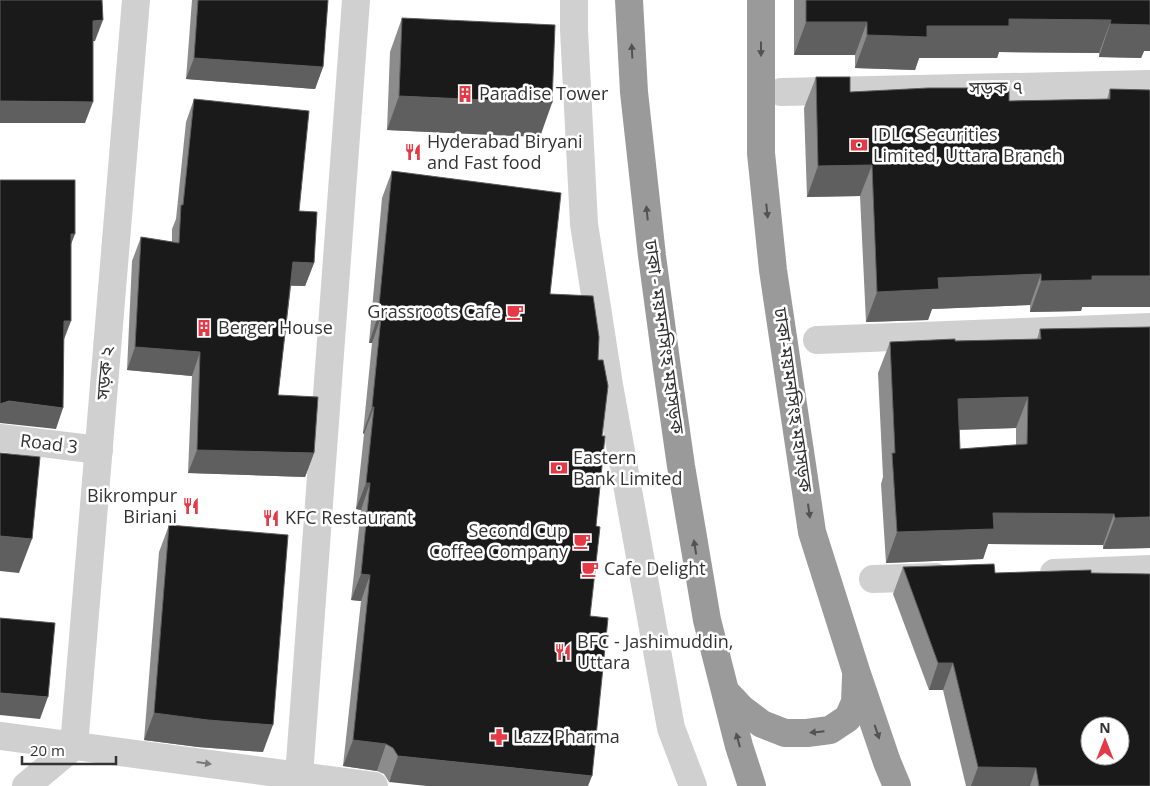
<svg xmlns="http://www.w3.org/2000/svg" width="1150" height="786" font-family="'Open Sans','Noto Sans Bengali',sans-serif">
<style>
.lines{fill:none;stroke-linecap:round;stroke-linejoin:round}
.minor{stroke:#d0d0d0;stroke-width:28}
.highway{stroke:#9a9a9a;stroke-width:28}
.wall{fill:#8c8c8c;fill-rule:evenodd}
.shaded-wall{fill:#5f5f5f}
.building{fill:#1a1a1a;stroke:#5f5f5f;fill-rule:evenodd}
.oneway{fill:#525252}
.oneway2{fill:#7a7a7a}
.labels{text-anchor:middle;stroke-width:5;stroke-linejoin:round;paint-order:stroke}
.street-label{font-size:18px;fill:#333;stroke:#fff}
.poi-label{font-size:18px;fill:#333;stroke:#fff;text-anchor:start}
</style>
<rect width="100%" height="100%" fill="#fff"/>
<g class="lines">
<!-- minor -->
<g class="minor">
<path d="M574,0V30L584,224L609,385L671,728L693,786"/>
<path d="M781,92L1150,84"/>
<path d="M817,340L1150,327"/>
<path d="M0,438L99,450"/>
<path d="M1054,573L1150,569"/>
<path d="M873,579L936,577"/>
<path d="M0,736L374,786"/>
<path d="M299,776L356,0"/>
<path d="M26,786L74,746L136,0"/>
</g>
<!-- highway -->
<g class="highway">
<path d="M629,0L634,92L652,256L667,368L681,466L707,620L739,746L752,786"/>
<path d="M761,0V153L773,270L812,532L856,671L887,762L897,786"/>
<path d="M726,692L742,709L762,724L785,733H807L830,730L848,718L855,702L856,677"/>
</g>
</g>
<!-- wall -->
<g class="wall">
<path d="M192,0H328L323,67L315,89L186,79Z"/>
<path d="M794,0H1150V51H1144L1141,58L1099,57V53L999,52L997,58H919L915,70L855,68V55H794Z"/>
<path d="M402,18L540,137L387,130L390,52Z"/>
<path d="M816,77L850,92L1009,101L1107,99L1110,89L1150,90L1081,311L1030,312V305L932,309L928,320L866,322L860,196L807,197L804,108Z"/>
<path d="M194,99L299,211L314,263L305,286H291L278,395L314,453L305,477L188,473L192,376L127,370L132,261L141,237L172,242V229L176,219L186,122Z"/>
<path d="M392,171L550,294L593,296L389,782L384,774L377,771L343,766L361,601L351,600L361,510L356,509L364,434L363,433L372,343H369L382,198Z"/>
<path d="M1040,329L1150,548L1103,549V545L988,544L983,559L886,563L881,484L883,477L878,373L890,342L1037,339ZM1016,428V445L960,449L959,430Z"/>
<path d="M169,525L263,752L198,747L144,740L159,552Z"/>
<path d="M903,567L995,573H1091L1150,786H966L943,690H929L893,594Z"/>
</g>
<!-- shaded-wall -->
<g class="shaded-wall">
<path d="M1009,19L1111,20L1099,53L999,52L997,58H919L915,70L855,68L867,35L927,26Z"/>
<path d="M103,20L95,41L86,42L93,21Z"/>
<path d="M806,22H867L855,55H794Z"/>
<path d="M1110,24L1150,25V51H1144L1141,58L1099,57Z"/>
<path d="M194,58L323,67L315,89L186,79Z"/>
<path d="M399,96L552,103L540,137L387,130Z"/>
<path d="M0,101L93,102L85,123H0Z"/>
<path d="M872,165L860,196L807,197L818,166Z"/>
<path d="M71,234H75L67,255Z"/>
<path d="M293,262L314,263L305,286L285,285Z"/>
<path d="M1041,274L1030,305L932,309L928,320L866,322L877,292L938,278Z"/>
<path d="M1092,276H1150V307H1082L1081,311L1030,312L1041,281Z"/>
<path d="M378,316L381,317L372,343H369Z"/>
<path d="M64,321H71L63,342Z"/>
<path d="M135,347L200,352L192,376L127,370Z"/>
<path d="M1028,397L1016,428L947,430L958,399Z"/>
<path d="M9,401L63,408L56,429L0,423V404Z"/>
<path d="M372,407H374L364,434L363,433Z"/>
<path d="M197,450L314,453L305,477L188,473Z"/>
<path d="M366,483H370L361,510L356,509Z"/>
<path d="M993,513L1114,514L1103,545L988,544L983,559L886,563L897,532Z"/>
<path d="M1150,517V548L1103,549L1115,518Z"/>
<path d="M0,536L32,539L19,573L0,571Z"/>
<path d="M361,574L370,575L361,601L351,600Z"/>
<path d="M938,663H953L943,690H929Z"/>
<path d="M0,693L48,697L40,719L0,715Z"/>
<path d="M154,713L273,725L263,752L198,747L144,740Z"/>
<path d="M353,740L386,744L377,771L343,766Z"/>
<path d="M398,756L592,776L588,786H427L389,782Z"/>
<path d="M978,767L1036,768L1030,786H971Z"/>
</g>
<!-- building -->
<g class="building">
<path d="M0,0H102L103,20L93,21V102L0,101Z"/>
<path d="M198,0H328L323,67L194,58Z"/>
<path d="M806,0H1150V25L1110,24L1111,20L1009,19V26H927V37L867,35V22H806Z"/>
<path d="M402,18L555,25L552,103L399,96Z"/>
<path d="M816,77H850V92L928,88H1009V101L1110,99V89L1150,90V276H1092V280L1041,281V274L938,278L939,289L877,292L872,165L818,166Z"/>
<path d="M194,99L309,111L299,211L317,212L314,263L293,262L278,395L318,397L314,453L197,450L200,352L135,347L141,237L179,243L181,205H183Z"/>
<path d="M392,171L561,193L550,294L593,296L599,337L598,360H603L608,386L602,436H605L596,526L600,527L590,616L608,618L592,776L398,756L393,748L386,744L353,740L370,575L361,574L370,483H366L374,407H372L381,317L378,316Z"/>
<path d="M0,180H75V234H71V321H64L63,408L9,401L0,404Z"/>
<path d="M1150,327V517L1115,518L1114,514L993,513L994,529L897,532L892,453H895L890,342L955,339V341L1041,339L1040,329ZM1028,397L1027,444L960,449L958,399Z"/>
<path d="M0,453L40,457L32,539L0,536Z"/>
<path d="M169,525L288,535L273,725L208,720L154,713Z"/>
<path d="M994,564L995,573L1091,570V573L1150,574V786H1039L1036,768L978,767L953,663H938L903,567ZM1090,726H1120V756H1090Z"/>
<path d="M0,618L55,623L48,697L0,693Z"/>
</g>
<!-- one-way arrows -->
<defs><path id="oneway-solid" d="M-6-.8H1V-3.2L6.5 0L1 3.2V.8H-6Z" transform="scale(1.25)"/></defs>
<g class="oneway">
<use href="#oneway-solid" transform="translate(761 49) rotate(90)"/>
<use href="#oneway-solid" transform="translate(632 51) rotate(-93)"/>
<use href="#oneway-solid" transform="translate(767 211) rotate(84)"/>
<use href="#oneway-solid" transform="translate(647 213) rotate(-96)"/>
<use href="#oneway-solid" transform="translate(809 511) rotate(82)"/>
<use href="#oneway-solid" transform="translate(695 547) rotate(-99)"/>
<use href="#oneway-solid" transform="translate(817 732) rotate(174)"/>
<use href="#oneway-solid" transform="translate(877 732) rotate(71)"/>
<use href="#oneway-solid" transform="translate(738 740) rotate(-105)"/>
</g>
<use class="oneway2" href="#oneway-solid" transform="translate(204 763) rotate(8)"/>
<!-- icons -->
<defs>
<g id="building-bare" transform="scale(1.35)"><path d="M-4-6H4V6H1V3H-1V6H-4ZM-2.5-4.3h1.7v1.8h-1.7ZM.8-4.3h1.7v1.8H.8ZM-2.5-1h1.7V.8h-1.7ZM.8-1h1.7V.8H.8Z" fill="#e63946" stroke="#fff" stroke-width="2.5" paint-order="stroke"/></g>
<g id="bank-bare" transform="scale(1.35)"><path d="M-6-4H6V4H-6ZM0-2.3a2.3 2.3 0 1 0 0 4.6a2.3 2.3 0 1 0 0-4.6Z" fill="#e63946" stroke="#fff" stroke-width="2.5" paint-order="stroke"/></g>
<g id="restaurant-bare" transform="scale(1.35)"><path d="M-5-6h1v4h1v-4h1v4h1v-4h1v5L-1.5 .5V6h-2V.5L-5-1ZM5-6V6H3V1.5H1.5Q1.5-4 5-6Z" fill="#e63946" stroke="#fff" stroke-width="2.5" paint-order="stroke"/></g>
<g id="cafe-bare" transform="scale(1.35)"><path d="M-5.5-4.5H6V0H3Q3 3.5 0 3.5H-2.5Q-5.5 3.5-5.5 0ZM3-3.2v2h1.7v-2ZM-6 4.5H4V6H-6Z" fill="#e63946" stroke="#fff" stroke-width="2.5" paint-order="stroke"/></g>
<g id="pharmacy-bare" transform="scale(1.35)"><path d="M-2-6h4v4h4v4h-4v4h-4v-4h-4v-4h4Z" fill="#e63946" stroke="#fff" stroke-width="2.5" paint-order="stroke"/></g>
</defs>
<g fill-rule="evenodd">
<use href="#building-bare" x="465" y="94"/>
<use href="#bank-bare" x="859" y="145"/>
<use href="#restaurant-bare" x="413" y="152"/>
<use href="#cafe-bare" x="515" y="312"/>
<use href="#building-bare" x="204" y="328"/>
<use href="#bank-bare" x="559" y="468"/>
<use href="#restaurant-bare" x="191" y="506"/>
<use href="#restaurant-bare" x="271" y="518"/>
<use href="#cafe-bare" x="582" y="541"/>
<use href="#cafe-bare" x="590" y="569"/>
<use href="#restaurant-bare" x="563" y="652"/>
<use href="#pharmacy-bare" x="499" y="737"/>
</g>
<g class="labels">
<!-- street labels -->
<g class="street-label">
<text transform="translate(996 88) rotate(-1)" y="6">সড়ক ৭</text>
<text transform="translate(664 337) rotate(82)" y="6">ঢাকা - ময়মনসিংহ মহাসড়ক</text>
<text transform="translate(105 373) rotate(-85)" y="6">সড়ক ২</text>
<text transform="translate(793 400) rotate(82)" y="6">ঢাকা-ময়মনসিংহ মহাসড়ক</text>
<text transform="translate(49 444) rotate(7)" y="6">Road 3</text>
</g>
<!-- poi labels -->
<g class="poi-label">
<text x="479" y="100">Paradise Tower</text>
<text x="873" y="141">IDLC Securities<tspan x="873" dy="21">Limited, Uttara Branch</tspan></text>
<text x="427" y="148">Hyderabad Biryani<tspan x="427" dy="21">and Fast food</tspan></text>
<text x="501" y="318" text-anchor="end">Grassroots Cafe</text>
<text x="218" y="334">Berger House</text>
<text x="573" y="464">Eastern<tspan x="573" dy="21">Bank Limited</tspan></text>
<text x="177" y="502" text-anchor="end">Bikrompur<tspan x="177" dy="21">Biriani</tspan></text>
<text x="285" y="524">KFC Restaurant</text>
<text x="568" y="537" text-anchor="end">Second Cup<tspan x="568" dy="21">Coffee Company</tspan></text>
<text x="604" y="575">Cafe Delight</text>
<text x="577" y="648">BFC - Jashimuddin,<tspan x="577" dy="21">Uttara</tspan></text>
<text x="513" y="743">Lazz Pharma</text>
</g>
</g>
<!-- north arrow -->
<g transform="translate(1105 741)"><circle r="24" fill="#ffffff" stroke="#adadad"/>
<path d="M0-4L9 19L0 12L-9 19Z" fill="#e63946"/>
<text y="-8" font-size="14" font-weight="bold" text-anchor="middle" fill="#333333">N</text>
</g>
<!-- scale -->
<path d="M22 756v8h94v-8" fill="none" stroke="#333333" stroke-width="2.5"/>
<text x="30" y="756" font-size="15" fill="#333333" stroke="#ffffff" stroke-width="4" paint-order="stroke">20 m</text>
</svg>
